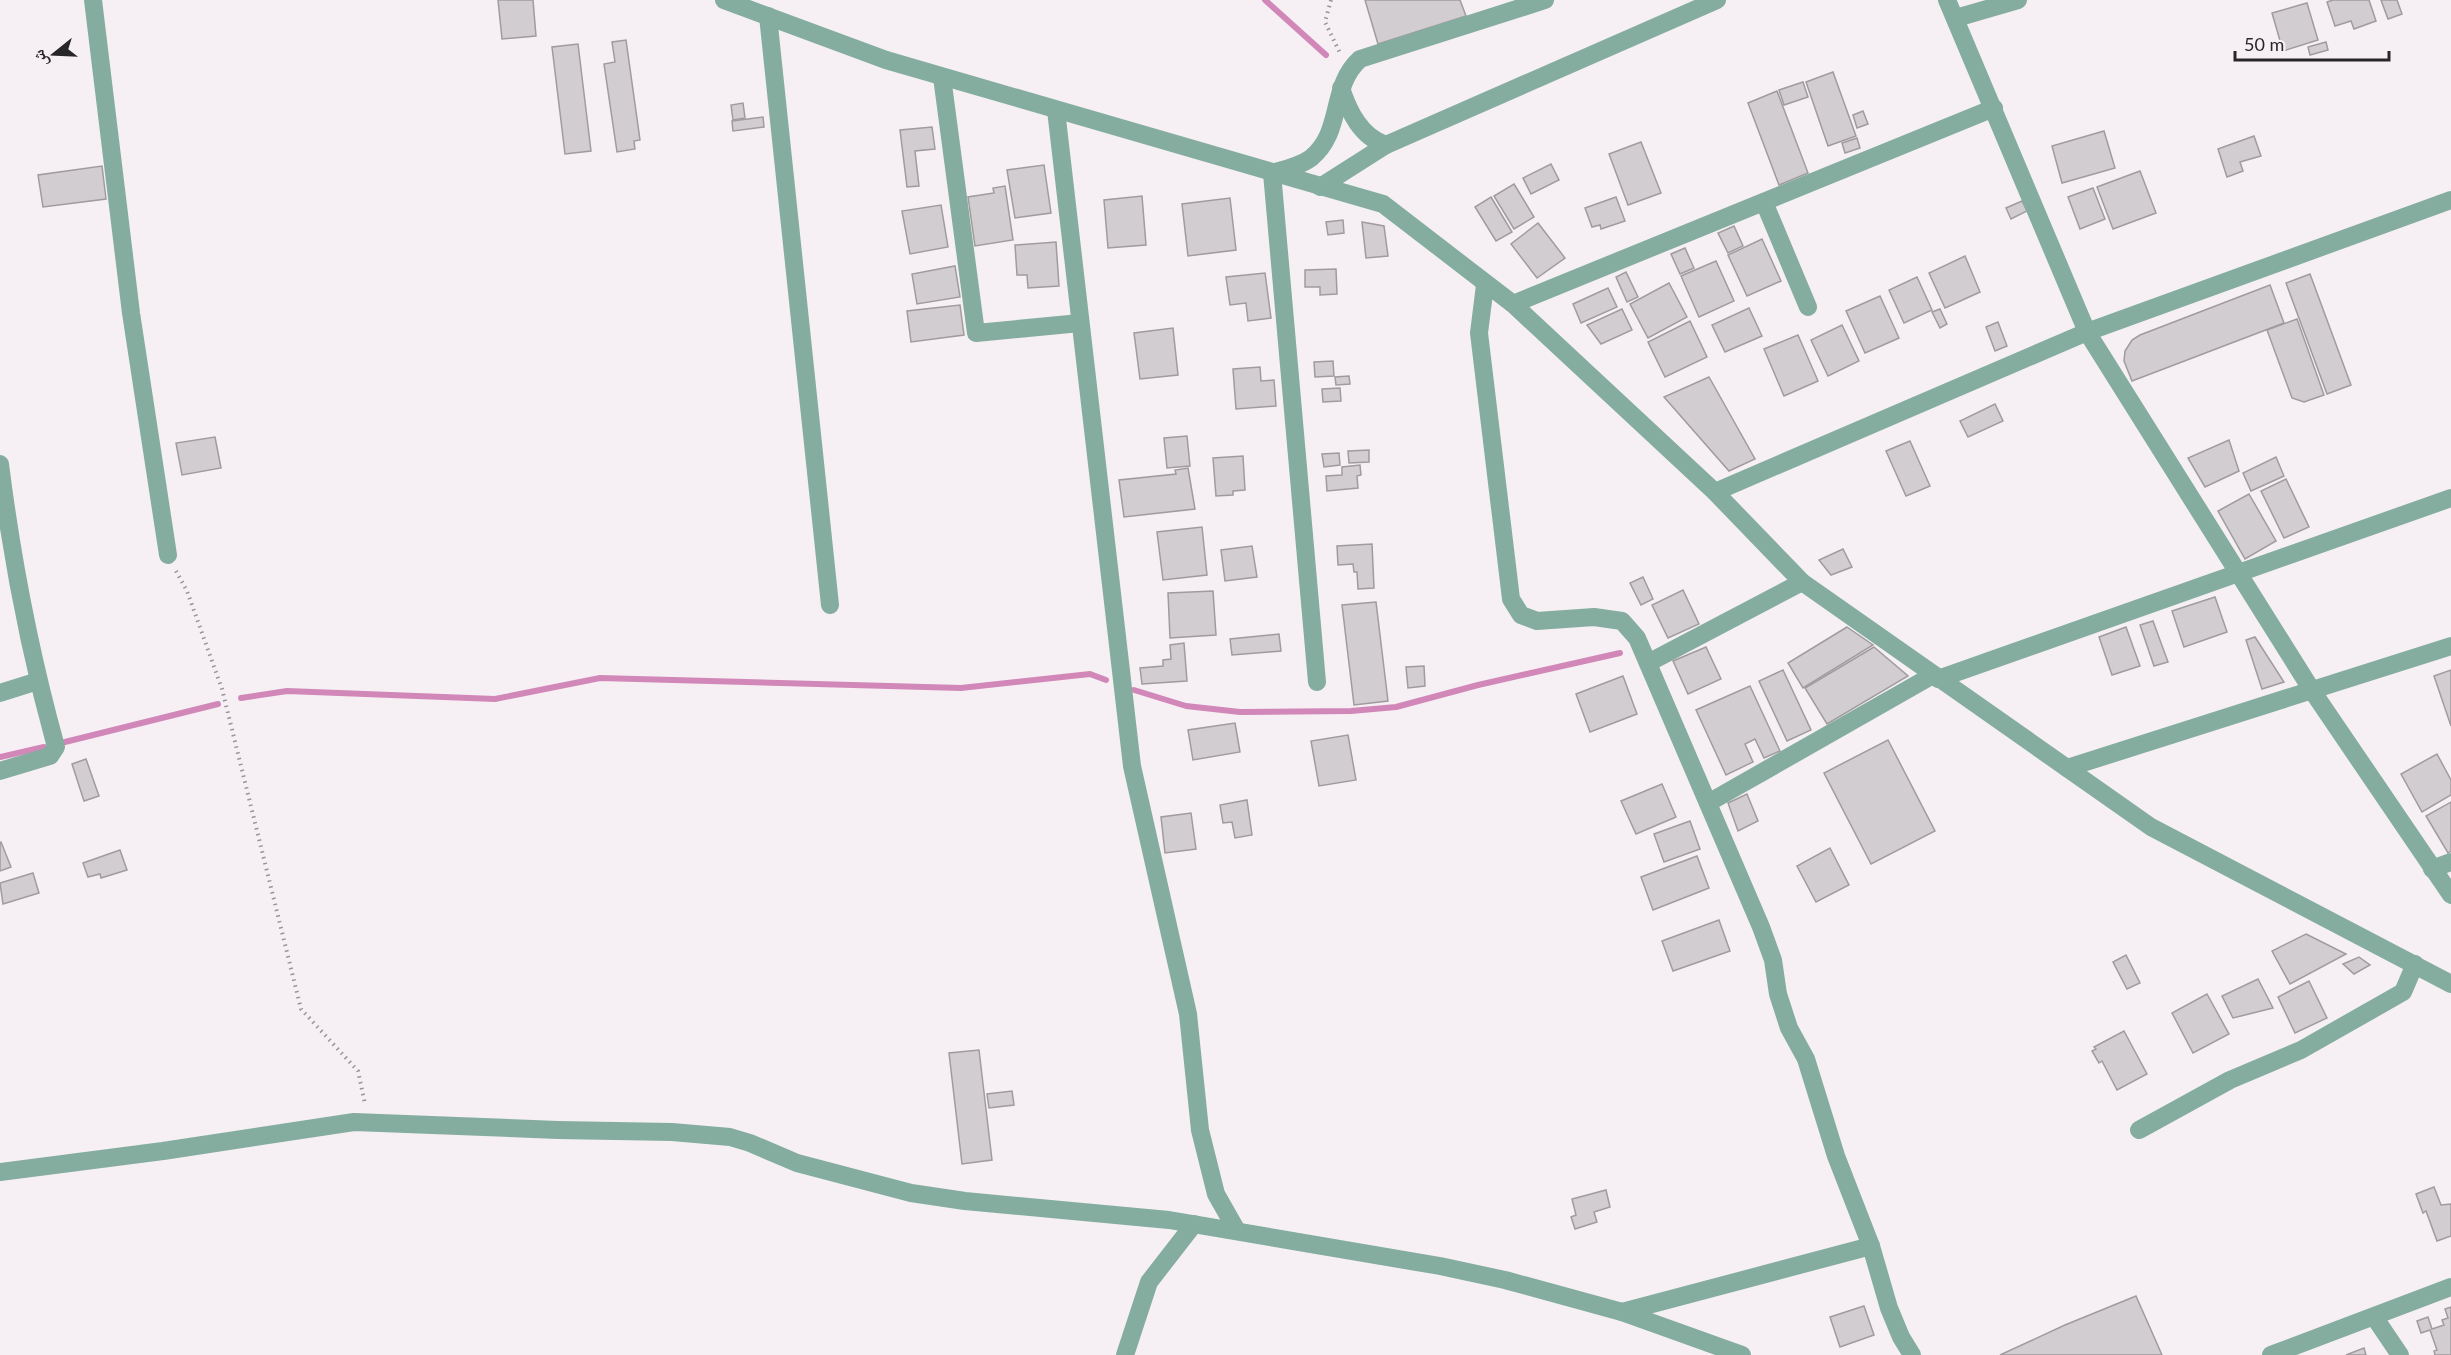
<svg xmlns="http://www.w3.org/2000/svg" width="2451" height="1355" font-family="Lato,'Noto Naskh Arabic',sans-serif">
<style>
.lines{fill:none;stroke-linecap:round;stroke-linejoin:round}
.stream{stroke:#d188b9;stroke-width:6}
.building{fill:#d2cdd0;stroke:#a09b9e;stroke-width:1.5}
.path{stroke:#999598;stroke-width:4;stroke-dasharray:1.5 4.5;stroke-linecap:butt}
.minor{stroke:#84ad9f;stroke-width:18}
</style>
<rect width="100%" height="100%" fill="#f6f0f4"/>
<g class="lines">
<!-- stream -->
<g class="stream">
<path d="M1265,0L1326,55"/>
<path d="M1134,690L1186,706L1240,712L1351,711L1396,707L1478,685L1620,653"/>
<path d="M241,698L287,691L495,699L600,678L961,688L1090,674L1106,680"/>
<path d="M65,742L218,704"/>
<path d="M0,757L44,747"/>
</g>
</g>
<!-- building -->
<g class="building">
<path d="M498,0H533L536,36L502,39Z"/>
<path d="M1365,0H1460L1466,16L1378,44Z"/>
<path d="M2333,0H2369L2376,21L2354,29L2351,21L2335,26L2327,2Z"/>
<path d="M2381,0H2397L2402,14L2388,19Z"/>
<path d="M2307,3L2318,40L2283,51L2272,13Z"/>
<path d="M626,40L640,140L634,141L635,149L617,152L604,64L615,62L612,42Z"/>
<path d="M2326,42L2328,50L2310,55L2308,47Z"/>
<path d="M578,44L591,151L565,154L552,47Z"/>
<path d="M1833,72L1856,136L1828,146L1806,82Z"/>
<path d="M1803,82L1808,97L1784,105L1779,90Z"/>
<path d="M1777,91L1808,173L1779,185L1748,103Z"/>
<path d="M743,103L745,118L733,120L731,105Z"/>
<path d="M1863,111L1868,124L1857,128L1853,115Z"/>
<path d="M763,117L764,127L733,131L732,121Z"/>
<path d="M932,127L935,149L915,151L919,186L907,187L900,130Z"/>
<path d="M2104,131L2115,168L2062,183L2052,146Z"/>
<path d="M2254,136L2261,156L2240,162L2243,171L2227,177L2218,149Z"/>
<path d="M1857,138L1860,148L1845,153L1842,143Z"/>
<path d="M1641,142L1661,193L1628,205L1609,154Z"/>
<path d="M1551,164L1559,180L1531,194L1523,178Z"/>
<path d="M1044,165L1051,213L1015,218L1007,170Z"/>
<path d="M102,166L106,199L43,207L38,175Z"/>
<path d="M2140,171L2156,213L2113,229L2097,187Z"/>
<path d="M1514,184L1534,217L1514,229L1494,196Z"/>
<path d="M1005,186L1013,240L975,246L968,197L994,193L993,188Z"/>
<path d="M2093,188L2105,219L2080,229L2068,197Z"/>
<path d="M1142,196L1146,245L1108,248L1104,200Z"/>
<path d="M1491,197L1512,232L1496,241L1475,207Z"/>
<path d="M1616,197L1625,221L1601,229L1600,225L1592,227L1585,208Z"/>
<path d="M1230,198L1236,250L1188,256L1182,204Z"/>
<path d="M2022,201L2027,211L2011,219L2006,208Z"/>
<path d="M941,205L948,247L910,254L902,211Z"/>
<path d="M1343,220L1344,233L1328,235L1326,222Z"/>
<path d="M1362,222L1384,226L1388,256L1366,258Z"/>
<path d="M1538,223L1565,258L1537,278L1511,244Z"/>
<path d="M1734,226L1743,246L1728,253L1718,233Z"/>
<path d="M1762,239L1781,281L1747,296L1728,255Z"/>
<path d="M1056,242L1059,286L1028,288L1027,275H1017L1015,245Z"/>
<path d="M1685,248L1694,268L1680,274L1671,254Z"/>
<path d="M1965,256L1980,292L1945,308L1929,273Z"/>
<path d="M1716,261L1734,301L1699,317L1681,276Z"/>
<path d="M955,266L960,297L917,304L912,274Z"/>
<path d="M1336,269L1337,294L1320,295V287H1305V270Z"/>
<path d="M1626,272L1638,297L1627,302L1616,277Z"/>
<path d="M1265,273L1271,318L1248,321L1246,303L1230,305L1226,277Z"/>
<path d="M2310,274L2351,385L2327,394L2286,283Z"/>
<path d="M1917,277L1932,310L1904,323L1889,290Z"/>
<path d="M1669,283L1687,317L1648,338L1630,304Z"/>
<path d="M2270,285L2284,323L2132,381L2124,361L2125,351L2132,340L2140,335Z"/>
<path d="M1608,288L1617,307L1581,323L1573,304Z"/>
<path d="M1880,296L1899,338L1865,353L1846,311Z"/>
<path d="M960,305L964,335L911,342L907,311Z"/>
<path d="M1749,308L1762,336L1725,352L1712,325Z"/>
<path d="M1622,309L1632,330L1601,344L1587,325Z"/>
<path d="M1940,309L1947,324L1940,328L1932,312Z"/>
<path d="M2297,319L2324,395L2304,402L2292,398L2267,330Z"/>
<path d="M1690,321L1707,357L1665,377L1648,342Z"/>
<path d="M1998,322L2007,346L1995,351L1986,327Z"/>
<path d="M1842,325L1859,361L1828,376L1811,340Z"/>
<path d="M1173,328L1178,375L1140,379L1134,333Z"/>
<path d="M1798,335L1818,381L1784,396L1764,349Z"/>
<path d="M1333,361L1334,376L1315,377L1314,362Z"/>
<path d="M1260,367L1261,381L1274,380L1276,406L1236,409L1233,369Z"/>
<path d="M1349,376L1350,384L1336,385L1335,377Z"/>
<path d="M1709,377L1755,459L1729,471L1664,397Z"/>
<path d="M1340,388L1341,401L1323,402L1322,389Z"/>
<path d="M1995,404L2003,421L1968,437L1960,421Z"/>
<path d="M1187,436L1190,466L1167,468L1164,438Z"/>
<path d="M215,437L221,468L182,475L176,443Z"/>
<path d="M2229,440L2239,471L2205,487L2188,458Z"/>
<path d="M1910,441L1930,486L1906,496L1886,451Z"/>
<path d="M1369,450V462L1349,463L1348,451Z"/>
<path d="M1339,453L1340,465L1324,467L1322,454Z"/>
<path d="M1243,456L1245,490L1233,491V495L1216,496L1213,458Z"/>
<path d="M2276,457L2284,476L2251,491L2243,473Z"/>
<path d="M1360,465L1361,475L1357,476L1358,488L1327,491L1326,476L1342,475V467Z"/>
<path d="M1188,468L1195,509L1124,517L1119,480L1176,474L1175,470Z"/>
<path d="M2286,479L2309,527L2284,538L2261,491Z"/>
<path d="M2249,494L2276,541L2245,559L2218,511Z"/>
<path d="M1202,527L1207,575L1163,580L1157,532Z"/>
<path d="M1372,544L1374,588L1358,589L1357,572H1354L1353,564L1338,565L1337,546Z"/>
<path d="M1252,546L1257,577L1225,581L1221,550Z"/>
<path d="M1843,549L1852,567L1831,575L1819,560Z"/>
<path d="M1643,577L1653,599L1641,605L1630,583Z"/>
<path d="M1683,590L1699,624L1668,638L1652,605Z"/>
<path d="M1213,591L1216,635L1170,638L1168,593Z"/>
<path d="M2215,597L2227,632L2184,647L2172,611Z"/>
<path d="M1376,602L1388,701L1354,705L1342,605Z"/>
<path d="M2153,621L2168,662L2154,666L2140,625Z"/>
<path d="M1847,627L1873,645L1803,688L1788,663Z"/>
<path d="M2126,627L2140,666L2112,675L2099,637Z"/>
<path d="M1279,634L1281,651L1232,655L1230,639Z"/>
<path d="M2255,637L2284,682L2262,689L2246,640Z"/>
<path d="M1184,643L1187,681L1142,684L1140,668L1163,666V660L1171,659L1170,645Z"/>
<path d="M1706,647L1721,679L1688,694L1673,661Z"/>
<path d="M1874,647L1908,676L1827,724L1805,688Z"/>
<path d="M1424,666L1425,686L1408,688L1406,667Z"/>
<path d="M1783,670L1811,730L1787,741L1759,681Z"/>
<path d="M2451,670V726L2434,676Z"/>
<path d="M1623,676L1637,714L1590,732L1576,694Z"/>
<path d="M1750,686L1780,751L1764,758L1755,739L1745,744L1753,762L1726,775L1696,710Z"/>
<path d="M1235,723L1240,752L1193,760L1188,730Z"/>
<path d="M1348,735L1356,780L1319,786L1311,741Z"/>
<path d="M1888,740L1935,831L1871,864L1824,773Z"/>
<path d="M2437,754L2451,780V795L2422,812L2401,774Z"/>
<path d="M86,759L99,796L84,801L72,764Z"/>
<path d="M1662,784L1676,817L1636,834L1621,801Z"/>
<path d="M1747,794L1758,821L1738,831L1728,803Z"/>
<path d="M1247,800L1252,835L1235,838L1232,822L1223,823L1220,805Z"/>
<path d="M2451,802V851L2448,853L2426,816Z"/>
<path d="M1191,813L1196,849L1165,853L1161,817Z"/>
<path d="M1690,821L1700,849L1664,862L1654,834Z"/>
<path d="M1,842L11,867L0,871V843Z"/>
<path d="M1830,848L1849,885L1816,902L1797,866Z"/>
<path d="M120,850L127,870L101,878L100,874L88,877L83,863Z"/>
<path d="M1697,856L1709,888L1653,910L1641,877Z"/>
<path d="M33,873L39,893L3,904L0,883Z"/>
<path d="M1719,920L1730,951L1673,971L1662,941Z"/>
<path d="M2306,934L2346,954L2290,984L2272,951Z"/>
<path d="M2126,955L2140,983L2127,989L2113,962Z"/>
<path d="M2359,957L2370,965L2354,974L2343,964Z"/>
<path d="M2258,979L2273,1008L2233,1018L2222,996Z"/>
<path d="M2309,981L2327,1018L2295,1033L2278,997Z"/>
<path d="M2207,994L2229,1034L2193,1053L2172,1013Z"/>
<path d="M2124,1031L2147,1074L2117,1090L2102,1061L2099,1063L2092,1051L2096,1049L2094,1047Z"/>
<path d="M979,1050L992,1160L962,1164L949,1053Z"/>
<path d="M1012,1091L1014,1105L989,1108L987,1094Z"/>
<path d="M2434,1187L2441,1205L2451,1204V1236L2437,1241L2426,1211L2423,1213L2416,1194Z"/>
<path d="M1606,1190L1610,1207L1594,1212L1597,1222L1575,1229L1571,1217L1576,1215L1572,1199Z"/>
<path d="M2136,1296L2162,1355H2000L2065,1325Z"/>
<path d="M1864,1306L1874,1335L1840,1347L1830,1317Z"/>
<path d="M2451,1307V1355H2435L2434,1351L2437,1350L2430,1330L2421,1333L2417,1321L2428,1317L2432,1329L2444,1325L2442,1320L2448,1318L2445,1309Z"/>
<path d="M2364,1348L2366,1355H2346Z"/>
</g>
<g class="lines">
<!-- path -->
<g class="path">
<path d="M1331,0L1325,22L1340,53"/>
<path d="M176,571L187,591L222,689L301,1009L358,1071L365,1104"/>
</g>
<!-- minor -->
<g class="minor">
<path d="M93,0L131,313L168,555"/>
<path d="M724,0L886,60L1383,204L1513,304L1715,492L1802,582L2151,827L2451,984"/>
<path d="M1947,0L2087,332L2313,692L2451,895"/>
<path d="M768,16L830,605"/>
<path d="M1956,18L2018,0"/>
<path d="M942,77L976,333L1080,323"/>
<path d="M1341,88C1349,112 1361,137 1386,145"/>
<path d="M1056,110L1132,766L1188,1014L1200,1130L1216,1194L1237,1231"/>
<path d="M1320,187L1386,145L1717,0"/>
<path d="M1764,202L1808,307"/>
<path d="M1485,285L1479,333L1511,599L1521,615L1537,621L1594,617L1622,621L1637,638L1761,927L1773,960L1778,994L1789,1028L1806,1059L1836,1156L1871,1246L1889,1308L1901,1337L1912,1355"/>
<path d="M1513,304L1994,108"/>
<path d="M0,464C12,560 30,653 56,747L50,756L0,771"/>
<path d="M1715,492L2087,332L2451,200"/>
<path d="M1648,663L1802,582"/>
<path d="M1938,679L2451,498"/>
<path d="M1317,682L1272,173C1286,169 1300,166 1311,158C1344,131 1329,87 1360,59L1545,0"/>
<path d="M0,693L38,681"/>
<path d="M2067,768L2451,646"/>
<path d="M1708,803L1933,675"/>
<path d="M2432,869L2451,862"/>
<path d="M2139,1130L2230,1080L2301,1050L2403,992L2415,964"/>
<path d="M0,1172L163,1151L354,1122L558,1130L672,1132L730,1137L750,1143L797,1163L911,1193L965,1201L1169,1220L1440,1266L1505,1280L1622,1312L1742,1355"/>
<path d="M1622,1312L1871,1246"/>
<path d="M2375,1318L2400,1355"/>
<path d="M1125,1355L1149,1282L1194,1224"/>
<path d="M2271,1355L2451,1287"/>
</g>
</g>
<!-- north arrow -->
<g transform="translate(54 54) rotate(252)" stroke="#f6f0f4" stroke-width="4.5" paint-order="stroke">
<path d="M0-4.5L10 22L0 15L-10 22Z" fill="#282628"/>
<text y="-9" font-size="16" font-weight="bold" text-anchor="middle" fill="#282628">ش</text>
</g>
<!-- scale -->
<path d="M2235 51v9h154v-9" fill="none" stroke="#282628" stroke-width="3"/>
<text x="2244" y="51" font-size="18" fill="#282628" stroke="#f6f0f4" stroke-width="4.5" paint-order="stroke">50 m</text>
</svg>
